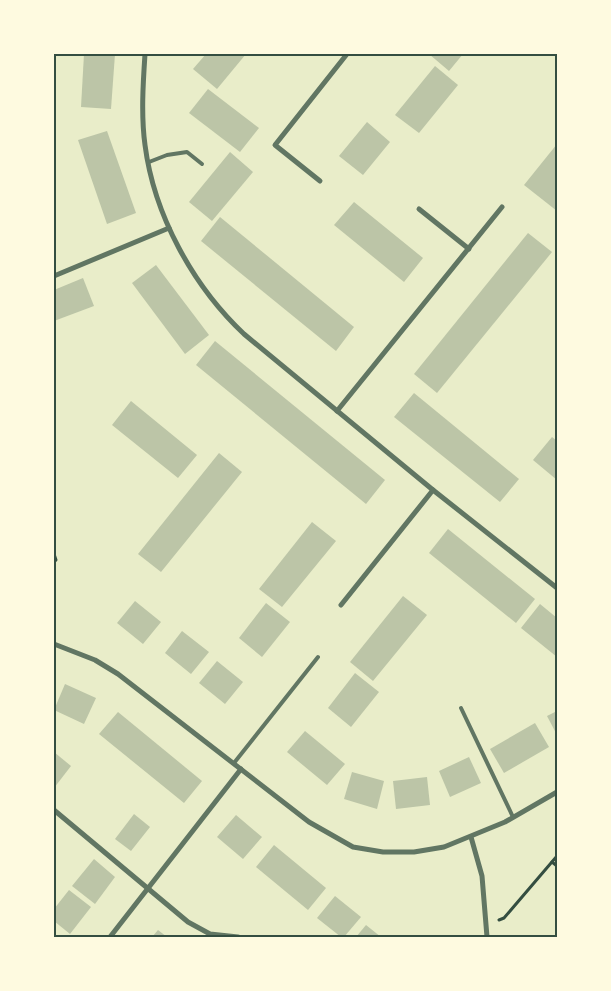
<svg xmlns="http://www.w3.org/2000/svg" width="611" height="991" font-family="Barlow,sans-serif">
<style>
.building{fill:#bcc5a7}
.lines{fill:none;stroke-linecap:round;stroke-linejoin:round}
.path{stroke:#344e41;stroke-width:3}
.service{stroke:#617663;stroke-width:4}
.minor{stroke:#617663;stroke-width:5}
.neatline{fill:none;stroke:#344e41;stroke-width:2}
</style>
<rect width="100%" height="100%" fill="#e9edc9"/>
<!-- building -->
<g class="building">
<path d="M84,54H115L111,109L81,107Z"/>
<path d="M206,54H246L217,89L193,69Z"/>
<path d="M429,54H463L449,71Z"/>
<path d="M435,66L458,85L419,133L395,115Z"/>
<path d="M208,89L259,128L240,152L189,113Z"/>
<path d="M367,122L390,142L363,175L339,156Z"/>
<path d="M107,131L136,213L107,224L78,140Z"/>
<path d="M557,144V211L524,185Z"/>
<path d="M230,152L253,172L212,221L189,202Z"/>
<path d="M354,202L423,258L404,282L334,225Z"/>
<path d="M220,217L354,327L336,351L201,241Z"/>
<path d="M528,233L552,252L437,393L414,374Z"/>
<path d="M156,265L209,335L185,354L132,283Z"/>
<path d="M83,278L94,306L54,321V290Z"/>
<path d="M215,341L385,480L366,504L196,365Z"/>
<path d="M414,393L519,479L500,502L394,417Z"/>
<path d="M131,401L197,455L178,478L112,425Z"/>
<path d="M552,437L557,441V480L533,460Z"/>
<path d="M219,453L242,472L161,572L138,554Z"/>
<path d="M312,522L336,541L282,607L259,589Z"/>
<path d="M448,529L535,599L516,623L429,553Z"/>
<path d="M403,596L427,615L373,681L350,662Z"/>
<path d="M135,601L161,622L143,644L117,623Z"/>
<path d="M266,603L290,622L262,657L239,638Z"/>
<path d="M540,604L557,618V657L521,628Z"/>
<path d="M182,631L209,652L191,674L165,653Z"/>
<path d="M217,661L243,682L225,704L199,683Z"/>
<path d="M355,673L379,692L351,727L328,708Z"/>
<path d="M65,684L96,698L84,724L54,710Z"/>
<path d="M557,711V735L547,716Z"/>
<path d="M118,712L202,781L184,803L99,734Z"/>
<path d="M535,723L549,747L504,773L490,749Z"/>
<path d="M305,731L345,764L327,785L287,752Z"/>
<path d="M54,752L71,766L54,788Z"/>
<path d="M469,757L481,783L450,797L439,771Z"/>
<path d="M352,772L384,781L377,809L344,799Z"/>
<path d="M427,777L430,805L396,809L393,781Z"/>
<path d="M134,814L150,827L131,851L115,839Z"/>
<path d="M236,815L262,837L243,859L217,837Z"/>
<path d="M274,845L326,888L308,910L256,867Z"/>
<path d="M94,859L115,877L95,904L72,886Z"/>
<path d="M69,890L91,907L70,934L54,921V909Z"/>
<path d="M335,896L361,917L344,937H341L317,918Z"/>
<path d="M366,925L381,937H356Z"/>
<path d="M158,930L167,937H152Z"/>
</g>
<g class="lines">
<!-- path -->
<g class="path">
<path d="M54,554L56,560L54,562"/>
<path d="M552,862L557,866"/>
<path d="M499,920L504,918L557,856"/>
</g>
<!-- service -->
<g class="service">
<path d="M149,162L167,155L187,152L202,164"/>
<path d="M461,708L513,817"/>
<path d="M234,763L318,657"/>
</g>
<!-- minor -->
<g class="minor">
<path d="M145,54C143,84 141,116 145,145C154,215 193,286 244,334L433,490L557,588"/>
<path d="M320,181L275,145L347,54"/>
<path d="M419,209L469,249"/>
<path d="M54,276L169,228"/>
<path d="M337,411L502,207"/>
<path d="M341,605L433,490"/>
<path d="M54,644L95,660L118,674L309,822L353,847L383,852H414L444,847L505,822L557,792"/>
<path d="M54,810L188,922L210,934L238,937"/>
<path d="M471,837L482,876L487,937"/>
<path d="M110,937L241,769"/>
</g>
</g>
<!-- border -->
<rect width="611" height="991" fill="none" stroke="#fefae0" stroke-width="110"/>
<rect x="55" y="55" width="501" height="881" class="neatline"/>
</svg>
